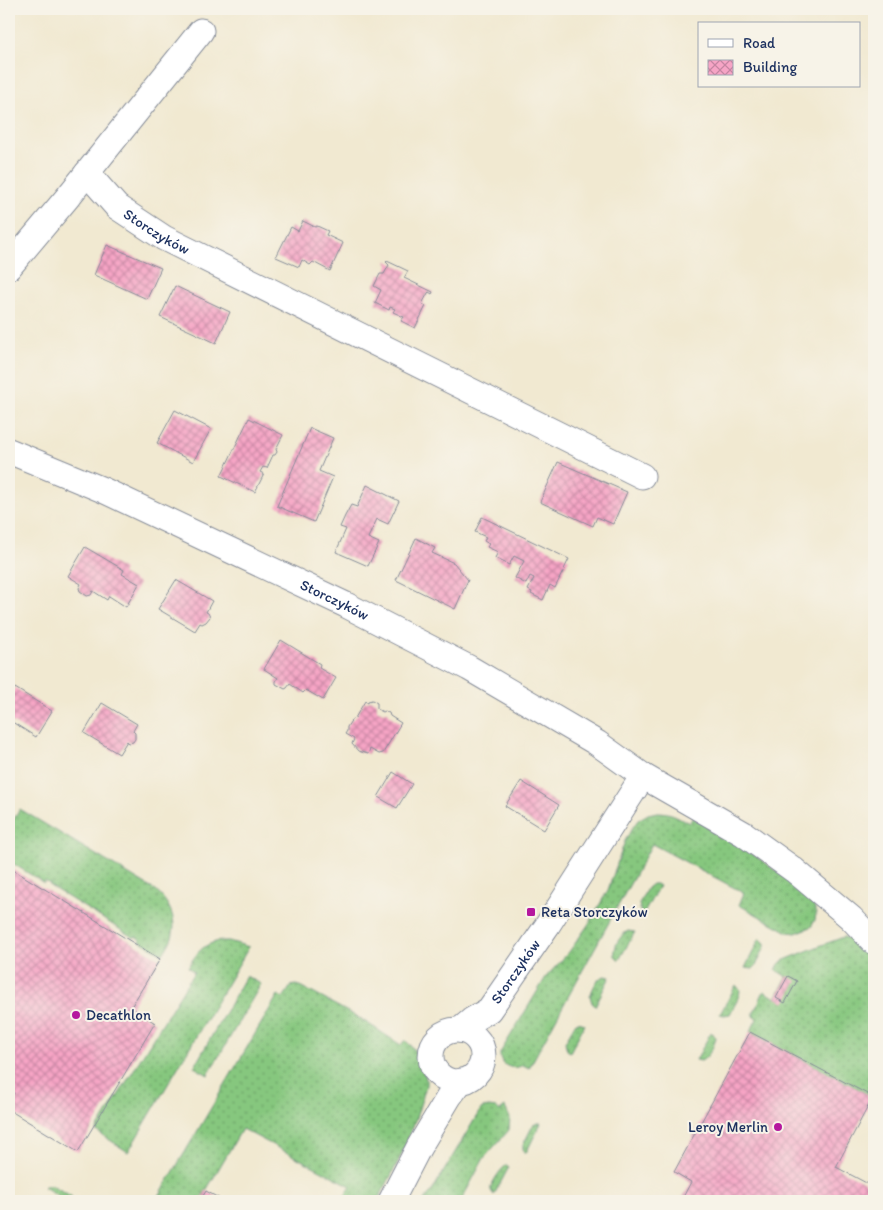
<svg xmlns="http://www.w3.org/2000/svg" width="883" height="1210" font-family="Itim,sans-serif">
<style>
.grass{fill:url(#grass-dots);stroke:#507b6e}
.building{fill:url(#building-cross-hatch)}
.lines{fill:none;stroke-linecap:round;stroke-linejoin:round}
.minor-casing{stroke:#868c98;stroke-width:27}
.minor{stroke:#fff;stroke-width:25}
.poi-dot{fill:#b5179e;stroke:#f7f3e8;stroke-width:2}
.labels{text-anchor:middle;stroke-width:4;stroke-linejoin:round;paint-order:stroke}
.street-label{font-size:15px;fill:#1b2f5e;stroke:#f7f3e8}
.poi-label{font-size:15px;fill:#1b2f5e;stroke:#f7f3e8;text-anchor:start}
</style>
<defs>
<pattern id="grass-dots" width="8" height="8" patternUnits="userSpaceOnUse" patternTransform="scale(1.25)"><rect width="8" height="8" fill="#86c77e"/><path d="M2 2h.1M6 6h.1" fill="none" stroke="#6da26a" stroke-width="1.8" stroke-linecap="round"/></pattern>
<pattern id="building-cross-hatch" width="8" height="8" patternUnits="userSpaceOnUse" patternTransform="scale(1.25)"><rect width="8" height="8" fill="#f6a4c5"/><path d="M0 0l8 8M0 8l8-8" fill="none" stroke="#c686a3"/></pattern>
</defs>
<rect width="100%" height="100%" fill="#f7f3e8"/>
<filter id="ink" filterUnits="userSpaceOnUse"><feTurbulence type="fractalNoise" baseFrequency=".02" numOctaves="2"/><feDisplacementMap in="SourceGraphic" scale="10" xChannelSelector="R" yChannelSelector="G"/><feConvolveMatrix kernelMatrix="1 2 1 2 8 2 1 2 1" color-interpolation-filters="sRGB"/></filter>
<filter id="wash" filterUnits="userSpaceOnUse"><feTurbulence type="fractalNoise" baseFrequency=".0096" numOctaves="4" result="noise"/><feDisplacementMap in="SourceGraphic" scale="20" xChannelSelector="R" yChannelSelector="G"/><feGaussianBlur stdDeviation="1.12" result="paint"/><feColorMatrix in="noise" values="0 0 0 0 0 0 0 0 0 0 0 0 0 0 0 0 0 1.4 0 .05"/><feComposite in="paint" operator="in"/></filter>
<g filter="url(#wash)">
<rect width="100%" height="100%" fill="#f1e9d1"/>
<!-- grass -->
<g class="grass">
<path d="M20,809L156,891C169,902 178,920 172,937C170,943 166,949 163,954L140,941L141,940L135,936L134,938L50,886V884L45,881L44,883L9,861V827Z"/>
<path d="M657,812C671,812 677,816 689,823L693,817L762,860L812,899L816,913L815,920L811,927L796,933L788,932L739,905L744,893L652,844L529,1068L523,1065C513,1071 499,1066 500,1053L546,977L569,952L588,925L608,890L625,841L631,830L638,820L648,814Z"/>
<path d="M652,884H656L659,886L643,915L641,914L639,904L647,888Z"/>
<path d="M628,931L635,932L619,960L615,956C613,947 620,935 628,931Z"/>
<path d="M844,937C860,940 864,947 874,959V1094L873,1097L750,1032L757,1019L754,1016V1012L764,991L776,998L787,977L776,970L779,964L782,961L819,946Z"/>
<path d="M760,938L765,943V947L755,967L753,969L745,968Z"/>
<path d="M220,941H229L249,947L128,1152L96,1131L194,972L188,967C197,953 202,944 220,941Z"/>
<path d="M246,976L261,984L208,1075L194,1067Z"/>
<path d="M605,976L610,977L595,1006L592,1003L590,996C593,989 596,978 605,976Z"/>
<path d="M296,985L300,986L361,1019L401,1045L405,1040C416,1050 425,1064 426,1080C427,1087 423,1095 421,1102C411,1137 395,1171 377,1201H342L351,1186L242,1129L200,1201H156L278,995L283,998L291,986Z"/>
<path d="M736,985L740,990L739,997L730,1014L724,1015L720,1014Z"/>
<path d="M578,1022L585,1024L570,1052L567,1050L565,1042L575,1024Z"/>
<path d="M711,1032L716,1037C715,1045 708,1058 701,1061L696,1060Z"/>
<path d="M489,1107L496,1108L500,1111L505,1107L510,1118L509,1130L484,1158L461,1201H423L432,1191L479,1112L482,1108Z"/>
<path d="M538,1123H541L526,1153L523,1149V1145L533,1125Z"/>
<path d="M507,1165L509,1167L494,1195C492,1192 490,1191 491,1187C493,1181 501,1168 507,1165Z"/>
<path d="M46,1185H52L71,1196L72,1201H67L44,1187Z"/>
</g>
<g id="blocks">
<!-- building -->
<g class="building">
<path d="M303,221L315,227L317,226L328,231L326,235L343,243L330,271L313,262L310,265L302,260L299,267L276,257L291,227L298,231Z"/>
<path d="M107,245L161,268L147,299L94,275Z"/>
<path d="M387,261L408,271L404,278L433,292L432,294L429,292L428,293L422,304L426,306L415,328L401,321L404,317L393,312L395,309L390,307L389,310L375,303L381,290L374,286L380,274H384L389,265L386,262Z"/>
<path d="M175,286L230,312L216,343L160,317Z"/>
<path d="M175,410L211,429L193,462L157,443Z"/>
<path d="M249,418L283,435L276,449L277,452L275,455H273L267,468L263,467L260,472L264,474L255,492L221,476Z"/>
<path d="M310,428L333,438L319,471L333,477L314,522L277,506Z"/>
<path d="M558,462L627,492L613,524L597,517L593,526L540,502Z"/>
<path d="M367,485L399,501L388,524L377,519L368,538L379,543L368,566L336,552L346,529L340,527L345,516L351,505L357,507Z"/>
<path d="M482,517L569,559L555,588L550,585L543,600L531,594L532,592L528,590L534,578L530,576L526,584L515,578L524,561L514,556L509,565L495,558L498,552L487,547L489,544L484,541L486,537L475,532Z"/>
<path d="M416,538L435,548L432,553L454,563L468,580L455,609L396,580Z"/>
<path d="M85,547L124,570L122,574L139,584L126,607L109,596L107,600L93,591L91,595L87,596L80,591L79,588L81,584L68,576Z"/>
<path d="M176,580L212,601L206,612L208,613L210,617L206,622L202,624L200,623L195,631L158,609Z"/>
<path d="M281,640L320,664L319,668L336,678L323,700L306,690L303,693L290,684L287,688L285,689L276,684V681L278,678L264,669Z"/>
<path d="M15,688L52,711L36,737L9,720V699Z"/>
<path d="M372,700L377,703V709L383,712L385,711L389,713L390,716L401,723L383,753L379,754L370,749L368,754L358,751L352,744L354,739L345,734L347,731V727L352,719L355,718L365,701L368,703V701Z"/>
<path d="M102,703L137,724L133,731L135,733V739L133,742L129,743L127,741L119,754L84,733Z"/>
<path d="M393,772L412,784L397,808L378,797Z"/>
<path d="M521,781L559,805L544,830L505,806Z"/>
<path d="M10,868L160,959L131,1007L155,1023L78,1152L9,1110V1102L14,1093L9,1090V870Z"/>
<path d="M788,976L797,981L785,1003L776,998Z"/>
<path d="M750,1032L873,1097L836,1167L874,1187V1201H681L691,1182L674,1172Z"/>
<path d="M206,1191L224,1201H200Z"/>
</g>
</g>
</g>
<g filter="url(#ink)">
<use href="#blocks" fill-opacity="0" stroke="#868c98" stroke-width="1"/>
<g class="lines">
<!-- minor casing -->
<g class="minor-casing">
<g id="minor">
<path id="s1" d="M87,173L117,207L164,238L642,476"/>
<path d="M9,267L67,198L201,31"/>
<path id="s2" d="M9,451L103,490L346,605L469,668L597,743L643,776L744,834L794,870L851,918L874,942"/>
<path id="s3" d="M460,1030L472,1020L489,1010L547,926L643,776"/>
<circle cx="457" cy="1056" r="26"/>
<path d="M391,1201L419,1147L449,1097L461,1081"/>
</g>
</g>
<!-- minor -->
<use href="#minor" class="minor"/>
</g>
</g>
<!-- markers -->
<g class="poi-dot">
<rect x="526" y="907" width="10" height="10" rx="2.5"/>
<circle cx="76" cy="1015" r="5"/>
<circle cx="778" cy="1127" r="5"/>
</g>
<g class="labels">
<!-- street labels -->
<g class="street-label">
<text dy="5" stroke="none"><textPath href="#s1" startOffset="92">Storczyków</textPath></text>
<text dy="5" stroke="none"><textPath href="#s2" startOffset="358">Storczyków</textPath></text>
<text dy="5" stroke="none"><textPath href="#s3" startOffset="82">Storczyków</textPath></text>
</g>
<!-- poi labels -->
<g class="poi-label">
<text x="541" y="917">Reta Storczyków</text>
<text x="86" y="1020">Decathlon</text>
<text x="768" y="1132" text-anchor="end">Leroy Merlin</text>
</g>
</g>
<!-- margin -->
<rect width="883" height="1210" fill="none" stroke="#f7f3e8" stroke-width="30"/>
<!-- legend -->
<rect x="698" y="22" width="162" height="65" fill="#f7f3e8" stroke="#9fa5b1"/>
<rect x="708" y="39" width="25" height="8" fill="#ffffff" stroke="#9fa5b1"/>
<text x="743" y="48" font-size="15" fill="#1b2f5e">Road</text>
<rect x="708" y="60" width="25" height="15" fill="url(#building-cross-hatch)" stroke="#9fa5b1"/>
<text x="743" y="72" font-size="15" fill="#1b2f5e">Building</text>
</svg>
